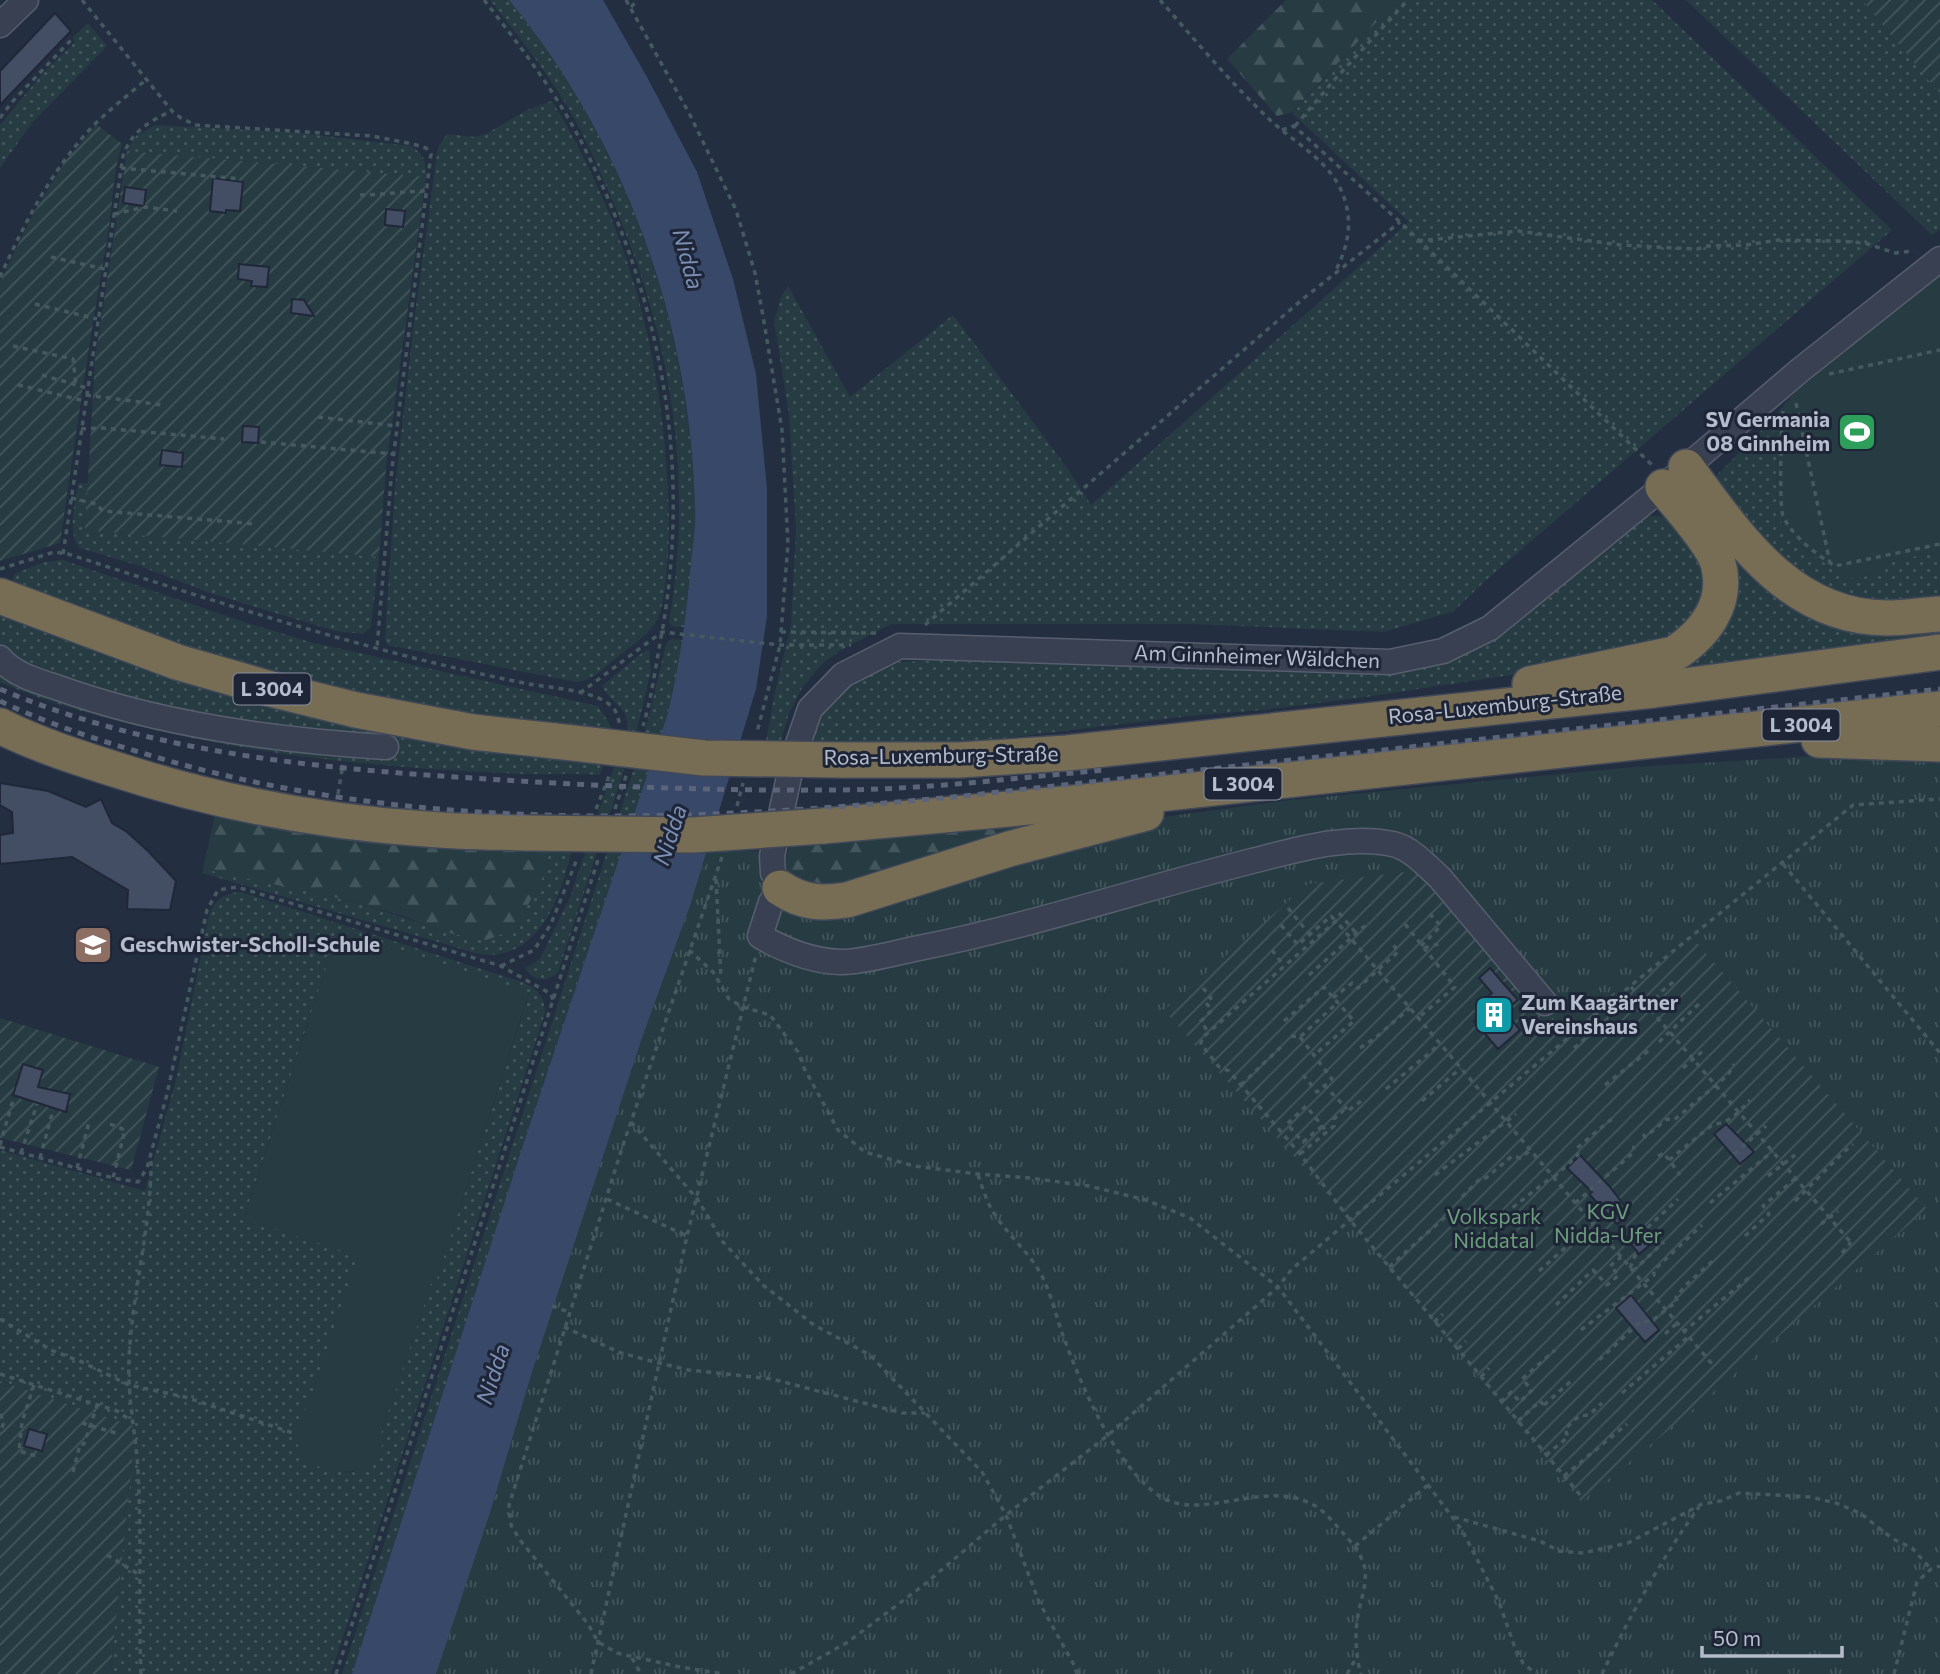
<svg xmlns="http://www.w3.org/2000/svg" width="1940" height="1674" font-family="Commissioner,sans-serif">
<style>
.grass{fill:url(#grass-dots);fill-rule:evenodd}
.forest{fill:url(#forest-firs)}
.park{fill:url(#park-tufts)}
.garden{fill:url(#garden-furrows)}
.pitch{fill:#263c42}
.water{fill:#384869}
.building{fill:#434d63;stroke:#202738;stroke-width:2}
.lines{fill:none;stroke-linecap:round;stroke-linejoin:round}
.minor-casing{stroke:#575e6e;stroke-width:27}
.highway-casing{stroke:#414858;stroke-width:38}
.path{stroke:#45595f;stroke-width:3.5;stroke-dasharray:5 5;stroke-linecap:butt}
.minor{stroke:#394051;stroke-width:24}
.highway{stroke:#776d55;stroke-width:35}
.rail{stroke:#5b6478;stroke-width:5;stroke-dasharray:7 7;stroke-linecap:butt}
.highway-bridge-casing{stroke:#414858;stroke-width:38;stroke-linecap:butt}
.highway-bridge{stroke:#776d55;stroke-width:35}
.labels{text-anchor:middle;stroke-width:6;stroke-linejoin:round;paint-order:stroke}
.shield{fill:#1e2536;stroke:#888f9e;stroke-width:2}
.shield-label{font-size:19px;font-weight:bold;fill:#b5bccb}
.poi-label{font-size:21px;font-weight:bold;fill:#b5bccb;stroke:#1e2536;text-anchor:start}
.street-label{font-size:21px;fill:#b5bccb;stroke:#1e2536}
.park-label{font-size:21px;fill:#6c9d7c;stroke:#1e2536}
.water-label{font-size:23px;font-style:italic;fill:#7c8eb3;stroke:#1e2536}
</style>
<defs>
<pattern id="grass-dots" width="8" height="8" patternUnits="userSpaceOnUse" patternTransform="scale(1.75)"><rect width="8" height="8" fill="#263c42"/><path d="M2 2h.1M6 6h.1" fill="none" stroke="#43565c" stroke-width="1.8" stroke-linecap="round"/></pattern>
<pattern id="forest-firs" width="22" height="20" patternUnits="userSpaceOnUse" patternTransform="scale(1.75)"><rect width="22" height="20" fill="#263c42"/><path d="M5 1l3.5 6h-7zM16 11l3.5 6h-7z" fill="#43565c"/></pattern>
<pattern id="park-tufts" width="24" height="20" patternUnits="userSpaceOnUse" patternTransform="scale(1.75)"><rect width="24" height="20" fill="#263c42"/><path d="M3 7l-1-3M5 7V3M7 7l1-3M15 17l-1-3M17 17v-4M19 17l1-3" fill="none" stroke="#43565c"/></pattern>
<pattern id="garden-furrows" width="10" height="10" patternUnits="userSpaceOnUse" patternTransform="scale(1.75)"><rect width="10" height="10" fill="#263c42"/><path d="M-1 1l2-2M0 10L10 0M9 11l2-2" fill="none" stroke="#43565c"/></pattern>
</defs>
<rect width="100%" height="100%" fill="#242e41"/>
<!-- grass -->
<g class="grass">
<path d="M490,0H509C613,126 675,285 691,447C693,468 695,490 695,511C695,549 689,589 685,627H674L669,623C695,471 669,327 607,188C594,158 580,126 562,98C541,64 515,32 490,0Z"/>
<path d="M1397,0H1652L1892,230L1485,581L1454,611L1384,632L1192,624H891L841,650L822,664L802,688L789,713L780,743L766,741L775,692L791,625L796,528L789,414L774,321L782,295L788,286L850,397L953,315L1068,469L1091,505L1409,222L1292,113Z"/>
<path d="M1686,0H1862L1940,94V230L1932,235Z"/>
<path d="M88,23L107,46L32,123L0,168V125L42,74L75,42L73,37Z"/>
<path d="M552,101C633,233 666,369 669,522C669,544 667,604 656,622C648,634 632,646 620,655C607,665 593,681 576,682L387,645L385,639L395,487L415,314L438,147L447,134L475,137L486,134L527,110Z"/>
<path d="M155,125L299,133L410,146C424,153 426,162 426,177L127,151L136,136Z"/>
<path d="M1770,422L1778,441L1777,517L1802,547L1822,561L1862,578L1892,561L1940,551V606L1886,610L1785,575L1715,477Z"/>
<path d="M78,483H89L86,530L379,557L371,627L363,634L336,631L262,609L207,592L140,566L80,548C66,533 76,501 78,483Z"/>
<path d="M1648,516H1668L1685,527L1712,584L1688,636L1591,663L1359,698L1262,710L1189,716L973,742L914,745L807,743L824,707L877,663L947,660L1325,671L1497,637Z"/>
<path d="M1718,546L1777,588L1940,620V637L1572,687L1697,647Z"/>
<path d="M63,560L244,622L310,642L598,706L612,728L600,775C575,773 550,774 526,774C398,769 271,758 147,728C97,716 47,703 0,682V611L460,718L172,647L10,583L16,573L44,562Z"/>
<path d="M672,639L682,640L680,663L668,713L524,1142L352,1674H342L634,768L648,720L666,644Z"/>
<path d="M649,649L651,671L636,733L558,972C548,983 532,981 525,968L540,959L570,897L628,726C627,706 609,702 602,686L643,652Z"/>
<path d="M550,848H572C563,891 542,955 489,955C477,955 463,949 452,946L202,873L203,869C283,885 365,901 441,931Z"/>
<path d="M241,892L525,983C538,990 545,997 545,1013L331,1674H110L136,1427L0,1381V1150L145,1191L177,1076L209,915C216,899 224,893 241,892ZM338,931L529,994L436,1281H432L380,1436L384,1438L353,1472C329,1474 295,1461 296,1431C296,1424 300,1417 302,1410L307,1411L359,1256L244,1218Z"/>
</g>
<!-- forest -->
<g class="forest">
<path d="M1286,0H1397L1292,112L1277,116L1227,59Z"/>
<path d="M215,815C326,832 437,856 550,848L545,873L515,929L484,941L441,931L401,915L333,897L203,869Z"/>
<path d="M1079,818L819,898L787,878L786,858L789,847L829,840Z"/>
</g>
<!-- park -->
<path class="park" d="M1816,756L1940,763V1674H436L490,1513L533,1369L642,1038L691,903L708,849L760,851L761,887L771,896L790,907L1149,819L1291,800L1633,767Z"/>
<!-- garden -->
<g class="garden">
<path d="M1863,0H1940V94L1862,0Z"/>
<path d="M96,124L122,144C112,174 113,208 107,240C89,340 75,441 60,543L0,561V282L33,214L66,160Z"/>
<path d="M127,151L426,177L386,467L379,557L85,530L95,359Z"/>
<path d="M1420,870L1428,872L1565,1032L1613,991L1618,996L1693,938L1927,1209L1695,1408L1581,1502L1350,1220L1164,1010L1308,884Z"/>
<path d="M0,1018L159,1067L131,1170L0,1138Z"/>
<path d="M0,1381L136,1427L110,1674H0Z"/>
</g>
<!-- pitch -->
<g class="pitch">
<path d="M1940,271V551L1892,561L1862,578L1847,579L1802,547L1777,517L1778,441L1770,422L1810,373Z"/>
<path d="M338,931L529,993L436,1281H432L380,1436L384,1438C382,1445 380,1453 375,1458C352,1485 294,1471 296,1431C296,1424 300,1416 302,1409L307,1410L358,1256L244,1219Z"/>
</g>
<!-- water -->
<path class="water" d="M509,0H603L647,77L697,172L733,279L756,374L767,489V616L756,689L691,903L642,1038L533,1369L490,1513L436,1674H352L524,1142L668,713C680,663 687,613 691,562C693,544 696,526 695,509C691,325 626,142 509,0Z"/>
<!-- building -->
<g class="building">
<path d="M55,13L71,31L0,105V71Z"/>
<path d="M213,178L243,182L240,211L226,210V213L210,211Z"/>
<path d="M125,187L146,190L144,206L123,203Z"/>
<path d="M386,209L405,211L403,227L385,225Z"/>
<path d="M239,264L269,267L267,287L251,286L252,281L238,279Z"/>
<path d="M292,299L304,300L314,316L291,313Z"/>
<path d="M243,426L259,427L258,443L242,442Z"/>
<path d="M162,450L183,453L182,467L160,465Z"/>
<path d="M0,783L48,791L86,807L101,799L112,823L127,832L148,851L176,881L170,910L127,909L128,890L72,857L0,864V835L13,833L12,812L0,805Z"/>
<path d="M1490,968L1518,1000L1504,1011L1520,1030L1498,1049L1474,1021L1488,1008L1482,1001L1492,993L1479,978Z"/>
<path d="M23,1064L43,1070L38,1087L70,1094L66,1112L13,1095Z"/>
<path d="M1726,1124L1754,1152L1740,1164L1714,1134Z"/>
<path d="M1580,1155L1610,1187L1630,1213L1617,1224L1589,1194L1592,1192L1567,1168Z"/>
<path d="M1637,1229L1650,1245L1639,1254L1626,1238Z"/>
<path d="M1631,1295L1659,1330L1645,1342L1616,1308Z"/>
<path d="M29,1429L47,1434L42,1451L24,1446Z"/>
</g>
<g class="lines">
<!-- minor casing -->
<g class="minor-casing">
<g id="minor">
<path d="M0,25L26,0"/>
<path d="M0,658C13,674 37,681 56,687C161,725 275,740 386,747"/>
<path d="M1545,1003L1440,878C1427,866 1411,848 1393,844C1348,834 1296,850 1252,861C1141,889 1031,926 919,948C898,952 859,963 840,962C813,961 784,950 760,936L771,902L780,888L773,873L772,856L793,758L810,709L843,675L900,646L1390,662L1443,651L1490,628L1663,487L1799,371L1940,259"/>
</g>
</g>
<!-- highway casing -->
<g class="highway-casing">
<g id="highway">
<path d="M1686,467C1737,536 1790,618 1887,618C1904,618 1922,615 1940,614"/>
<path d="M0,596L177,662L267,688L356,710L473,732L555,741"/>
<path d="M1530,684L1674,654C1705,634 1729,603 1718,563C1711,541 1678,505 1663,487"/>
<path d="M0,726C36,744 76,757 114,769C215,802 320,822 426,829C459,832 493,832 526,833"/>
<path d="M1819,740L1940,744"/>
<path d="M841,760H959L1067,753L1654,690L1940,652"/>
<path d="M823,826L1084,802L1940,709"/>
<path d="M780,888C803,903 821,904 847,900L1009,849L1146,813"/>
</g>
</g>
<!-- path -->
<g class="path">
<path d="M82,0L172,111L181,118L195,125L372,136L413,144L426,148L431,154L392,468L377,648"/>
<path d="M484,0C521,47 558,95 585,149C663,305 693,471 660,643C655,671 651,700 643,726"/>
<path d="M626,0L690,115L736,210L755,273L763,316L782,430L788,544L780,645L757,732"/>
<path d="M1160,0C1195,40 1230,82 1269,119C1292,141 1327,159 1341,190C1354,219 1349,245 1335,272"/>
<path d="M631,7L638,0"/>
<path d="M0,118L12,102L71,40"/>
<path d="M1295,126L1336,78L1408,0"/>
<path d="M1282,130L1294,126L1400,222L1652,465"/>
<path d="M121,168L241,179"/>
<path d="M360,195C383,195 405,191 428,191"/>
<path d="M114,214L145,207L177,211"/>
<path d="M1418,241L1518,231L1620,245L1697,249L1708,246L1746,245L1778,240L1837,241L1865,243L1895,253L1914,251"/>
<path d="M51,257L105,269"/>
<path d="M0,277C25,222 54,165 97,122C113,107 130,93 147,79"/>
<path d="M35,304L97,319"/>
<path d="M13,346L73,359L76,385"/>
<path d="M1829,374L1940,350"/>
<path d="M42,375L87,388"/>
<path d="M18,385L85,401"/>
<path d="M86,395L163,405"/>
<path d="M1796,403L1830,563"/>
<path d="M1783,411C1781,423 1779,508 1783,516C1792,536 1817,555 1835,566L1940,544"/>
<path d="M318,417L397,426"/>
<path d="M81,429L102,428L224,439"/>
<path d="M261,442L394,454"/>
<path d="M71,498L96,504L103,511L256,524"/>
<path d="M63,554L123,156C131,132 149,121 172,111"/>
<path d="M0,569L54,552L68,554C220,603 372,653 529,684C551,688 599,690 614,709C617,712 618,720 620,724"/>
<path d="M925,625L1304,298L1400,222"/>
<path d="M781,632L877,633"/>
<path d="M580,693L662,632L780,645H851"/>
<path d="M338,794L343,764"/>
<path d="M737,806L743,783"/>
<path d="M596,809L610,774"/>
<path d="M615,809L627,773"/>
<path d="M722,857L623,1145L509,1505L511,1525L520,1540L588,1624L598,1642L617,1653L680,1667L724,1674"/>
<path d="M1783,864L1940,1053"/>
<path d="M716,879L721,979"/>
<path d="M1288,908L1310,935"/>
<path d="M1339,913L1356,933"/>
<path d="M1405,924L1455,987L1418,1018"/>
<path d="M1281,925L1298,945L1331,916L1336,921"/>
<path d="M1421,946L1441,926L1427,911"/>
<path d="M1424,948L1442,943"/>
<path d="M689,950L713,972L729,999L743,1007L770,1015L798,1052L804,1068L838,1130L865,1152L914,1166L978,1174L1030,1178L1089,1186L1146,1200L1190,1218L1278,1287L1462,1530L1499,1602L1514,1645L1523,1663L1536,1674"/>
<path d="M1272,950L1284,966"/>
<path d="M501,966L534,950L551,924L577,859"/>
<path d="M1309,975L1367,924"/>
<path d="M1631,987L1853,1245"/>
<path d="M1203,988L1211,998L1206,1003L1212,1010L1201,1021L1208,1032"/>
<path d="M1333,998L1352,983L1358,988L1399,951L1392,944"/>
<path d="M1649,1007L1662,991L1677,979"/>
<path d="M1284,1021L1324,987L1354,1021L1314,1055"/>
<path d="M1291,1036L1300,1037L1337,1003"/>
<path d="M1300,1037L1332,1079L1317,1092L1303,1075"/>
<path d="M1659,1042L1702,1001"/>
<path d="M1360,1048L1375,1038L1410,1008"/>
<path d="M1574,1048L1629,1002L1640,1012L1647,1004"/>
<path d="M1683,1068L1704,1050"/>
<path d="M1241,1085L1284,1044"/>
<path d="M1324,1085L1347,1109"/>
<path d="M1605,1085L1652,1048"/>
<path d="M1386,1089L1440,1044"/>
<path d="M1422,1101L1461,1068"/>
<path d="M631,1122L698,1200L723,1242L763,1285L814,1325L870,1355L982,1472L1006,1515L1039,1602L1079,1674"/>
<path d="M110,1124L125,1130L113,1178"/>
<path d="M1322,1126L1303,1142L1287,1124L1306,1106L1327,1132"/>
<path d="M1643,1134L1645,1137L1667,1119L1674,1120L1728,1075L1734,1064"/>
<path d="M0,1145L13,1100"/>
<path d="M0,1147L113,1178L138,1182L147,1168L167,1094L207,910L218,890L237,887L501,966L551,994L553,1000"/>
<path d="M21,1153L37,1104"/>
<path d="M1300,1154L1334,1126V1119L1344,1110L1348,1111L1361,1101"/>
<path d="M1734,1154L1766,1126"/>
<path d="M1658,1156L1664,1153L1680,1175"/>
<path d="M40,1158L52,1114"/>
<path d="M1669,1160L1712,1125L1725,1122L1739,1112L1750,1100"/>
<path d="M77,1168L89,1122"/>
<path d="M978,1175C982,1186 986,1200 992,1210C1006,1234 1030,1252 1043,1278C1051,1295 1056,1315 1062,1333C1081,1384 1113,1463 1158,1495C1201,1525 1267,1475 1317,1507C1327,1514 1335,1524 1343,1533C1352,1543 1363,1556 1365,1569C1367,1587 1359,1604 1357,1621C1355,1639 1356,1657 1361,1674"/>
<path d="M1435,1175L1516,1114"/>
<path d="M1768,1176L1795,1155"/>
<path d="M1554,1177L1578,1155L1577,1148L1614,1117"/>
<path d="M1462,1197L1481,1178H1486L1512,1156L1520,1158L1531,1150"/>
<path d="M607,1199L687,1236"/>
<path d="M1795,1201C1815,1182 1832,1162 1853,1144"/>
<path d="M1575,1203L1633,1153L1634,1146"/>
<path d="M1710,1203L1773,1151"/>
<path d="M1821,1224L1838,1211"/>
<path d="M1489,1226L1553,1176"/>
<path d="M1642,1236L1645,1230L1678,1199"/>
<path d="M1745,1236L1769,1214L1763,1206L1796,1178"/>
<path d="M1842,1253L1851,1242"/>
<path d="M1389,1267L1455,1208"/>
<path d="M1630,1268L1637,1251"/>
<path d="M1539,1271L1593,1223"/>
<path d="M1633,1271L1664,1242"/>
<path d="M1556,1305L1593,1270L1607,1285L1619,1275L1610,1266L1621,1257"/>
<path d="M552,1306L569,1312"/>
<path d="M0,1319L51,1350L82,1362L129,1385L185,1397L296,1434"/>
<path d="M1434,1322L1443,1314"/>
<path d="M564,1327L621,1353L659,1363L689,1370L772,1379L902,1413H925"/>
<path d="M1581,1330L1654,1275V1270L1702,1225"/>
<path d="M1683,1332L1751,1276"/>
<path d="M1665,1334L1676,1324"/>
<path d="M1458,1349L1466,1341"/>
<path d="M1599,1360L1640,1322L1652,1321L1677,1301L1676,1297L1688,1283L1715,1259"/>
<path d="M0,1374L117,1411L133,1422"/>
<path d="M1481,1377L1489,1368"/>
<path d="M34,1385L22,1422L19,1451L36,1456"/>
<path d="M1622,1393L1688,1337"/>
<path d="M1501,1402L1511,1392L1520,1402L1532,1390L1522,1379L1555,1350"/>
<path d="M1544,1405L1571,1381"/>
<path d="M0,1414L4,1422L0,1433"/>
<path d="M1518,1421L1540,1401L1548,1409"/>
<path d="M82,1423L119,1434"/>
<path d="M1546,1455L1568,1437L1565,1429L1579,1416L1589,1415L1602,1403"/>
<path d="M73,1472L80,1444H84L97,1406"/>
<path d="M1564,1476L1627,1424"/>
<path d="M1580,1495L1350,1220L1300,1154L1229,1071L1219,1067L1201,1044L1202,1038L1336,921L1712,1364"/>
<path d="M1454,1517L1540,1541L1559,1551L1583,1553L1628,1543L1702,1504L1721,1501L1739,1493L1811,1497L1836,1503L1860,1513L1893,1539L1912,1548L1931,1569"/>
<path d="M1355,1546L1428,1485"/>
<path d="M107,1555L140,1575"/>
<path d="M632,1658L641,1674"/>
<path d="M141,1674C138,1606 142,1539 138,1471C136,1434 127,1396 129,1359C132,1291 152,1225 151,1157"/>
<path d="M336,1674L598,860"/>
<path d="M591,1674L687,1236L756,955"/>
<path d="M791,1674L848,1642L925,1584L1006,1515L1107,1436L1278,1287L1292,1269L1350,1220L1618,996L1853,805L1940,799"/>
<path d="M1347,1674L1356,1658"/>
<path d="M1602,1674C1630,1616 1661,1559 1699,1507"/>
<path d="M1894,1674L1917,1582L1931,1569L1940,1566"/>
</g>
<!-- minor -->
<use href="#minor" class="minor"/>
<!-- highway -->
<use href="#highway" class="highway"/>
<!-- rail -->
<g class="rail">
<path d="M0,689C148,752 312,768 472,778C591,786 711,791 831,790C922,790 1014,778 1105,770"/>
<path d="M0,701C48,724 98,740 149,755C414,835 691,822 963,796L1940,689"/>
</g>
<!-- highway-bridge casing -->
<g class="highway-bridge-casing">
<g id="highway-bridge">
<path d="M555,741L704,758L841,760"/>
<path d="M526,833L693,835L823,826"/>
</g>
</g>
<!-- highway-bridge -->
<use href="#highway-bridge" class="highway-bridge"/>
</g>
<!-- icons -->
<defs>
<g id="stadium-square" transform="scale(2.0125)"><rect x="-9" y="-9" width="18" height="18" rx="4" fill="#2e9e5b" stroke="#1e2536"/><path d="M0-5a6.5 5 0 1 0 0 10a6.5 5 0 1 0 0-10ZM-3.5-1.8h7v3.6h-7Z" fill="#fff"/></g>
<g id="school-square" transform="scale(2.0125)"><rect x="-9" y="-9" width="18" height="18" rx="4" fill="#8d6e63" stroke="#1e2536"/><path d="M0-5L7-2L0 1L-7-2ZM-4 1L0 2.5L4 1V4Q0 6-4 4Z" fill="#fff"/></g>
<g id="building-square" transform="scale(2.0125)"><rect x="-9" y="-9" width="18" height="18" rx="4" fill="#0f9aa8" stroke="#1e2536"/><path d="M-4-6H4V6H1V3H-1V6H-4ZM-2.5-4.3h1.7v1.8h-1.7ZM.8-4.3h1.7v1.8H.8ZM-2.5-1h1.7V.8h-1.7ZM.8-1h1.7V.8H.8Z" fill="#fff"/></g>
</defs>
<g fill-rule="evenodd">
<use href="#stadium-square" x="1857" y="432"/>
<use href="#school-square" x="93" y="945"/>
<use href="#building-square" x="1494" y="1015"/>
</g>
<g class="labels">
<!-- shield labels -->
<g class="shield">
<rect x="233.5" y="673.5" width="77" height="31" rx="5"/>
<rect x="1762.5" y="709.5" width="77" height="31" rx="5"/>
<rect x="1204.5" y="768.5" width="77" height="31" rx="5"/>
</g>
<g class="shield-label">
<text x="272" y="696">L 3004</text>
<text x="1801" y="732">L 3004</text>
<text x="1243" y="791">L 3004</text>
</g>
<!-- poi labels -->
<g class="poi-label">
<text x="1830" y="427" text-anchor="end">SV Germania<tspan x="1830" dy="24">08 Ginnheim</tspan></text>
<text x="120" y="952">Geschwister-Scholl-Schule</text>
<text x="1521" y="1010">Zum Kaagärtner<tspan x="1521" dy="24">Vereinshaus</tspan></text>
</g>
<!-- street labels -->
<g class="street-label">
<text transform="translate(1257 657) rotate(2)" y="7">Am Ginnheimer Wäldchen</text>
<text transform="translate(1505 705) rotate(-6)" y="7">Rosa-Luxemburg-Straße</text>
<text transform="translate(941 756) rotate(-1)" y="7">Rosa-Luxemburg-Straße</text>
</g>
<!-- park labels -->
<g class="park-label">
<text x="1608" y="1219">KGV<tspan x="1608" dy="24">Nidda-Ufer</tspan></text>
<text x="1494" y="1224">Volkspark<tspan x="1494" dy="24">Niddatal</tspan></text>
</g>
<!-- water labels -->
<g class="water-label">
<text transform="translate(688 259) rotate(75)" y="8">Nidda</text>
<text transform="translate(670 835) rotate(-72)" y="8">Nidda</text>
<text transform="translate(493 1374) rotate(-72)" y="8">Nidda</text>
</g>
</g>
<!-- scale -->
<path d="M1702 1646v10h140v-10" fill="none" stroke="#b5bccb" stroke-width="3.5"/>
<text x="1713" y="1646" font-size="21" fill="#b5bccb" stroke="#1e2536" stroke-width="5" paint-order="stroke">50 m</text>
</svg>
